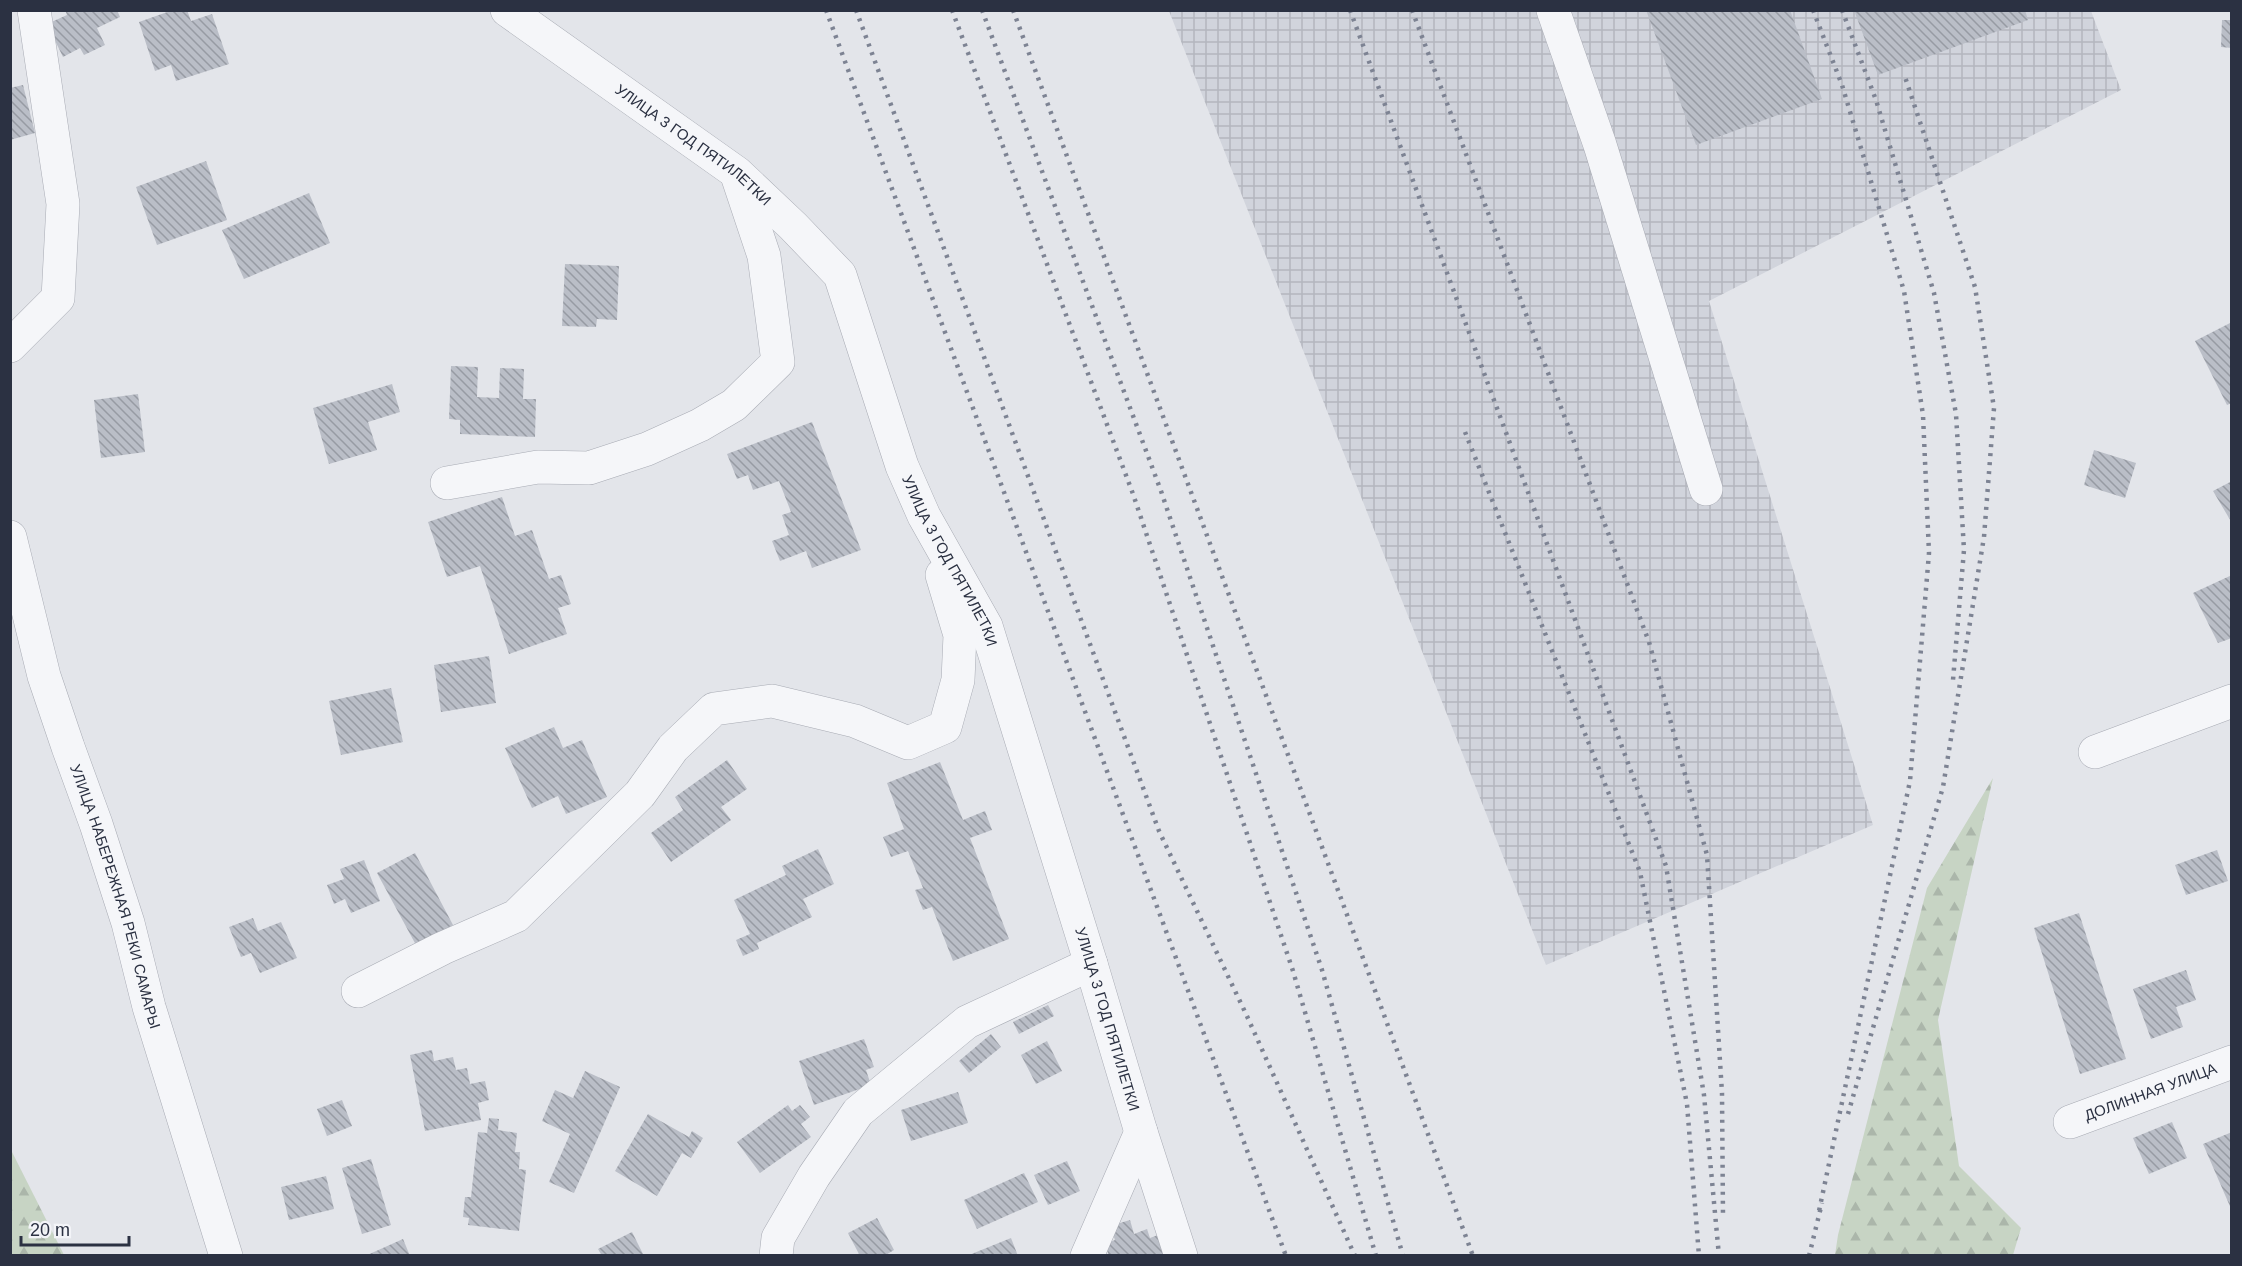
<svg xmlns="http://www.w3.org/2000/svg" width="2242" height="1266" font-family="Arial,sans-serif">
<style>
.industrial{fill:url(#industrial-grid)}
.forest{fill:url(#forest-firs)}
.building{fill:url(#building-back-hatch)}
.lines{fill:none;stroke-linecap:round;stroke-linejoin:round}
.minor-casing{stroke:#a8abb4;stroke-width:34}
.minor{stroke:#f5f6f9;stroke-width:33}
.rail{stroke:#7d8393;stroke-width:4.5;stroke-dasharray:3 6;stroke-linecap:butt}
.labels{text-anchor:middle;stroke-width:4.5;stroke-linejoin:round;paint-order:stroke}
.street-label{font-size:15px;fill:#2b3142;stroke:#f3f4f8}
</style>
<defs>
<pattern id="industrial-grid" width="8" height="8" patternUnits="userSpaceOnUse" patternTransform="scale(1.5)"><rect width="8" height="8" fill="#d1d4dc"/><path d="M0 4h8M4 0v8" fill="none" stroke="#b4b6be"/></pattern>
<pattern id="forest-firs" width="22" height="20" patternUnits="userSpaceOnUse" patternTransform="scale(1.5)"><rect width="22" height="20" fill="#c7d4c4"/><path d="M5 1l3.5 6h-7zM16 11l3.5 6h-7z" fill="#abb6aa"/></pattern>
<pattern id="building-back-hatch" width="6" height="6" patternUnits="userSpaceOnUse" patternTransform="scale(1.5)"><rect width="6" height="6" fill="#babec7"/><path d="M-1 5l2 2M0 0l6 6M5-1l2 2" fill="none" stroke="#979ba3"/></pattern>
</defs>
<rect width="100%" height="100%" fill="#e3e5ea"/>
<!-- industrial -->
<path class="industrial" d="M1169,11H2091L2121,90L1709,301L1873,825L1546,965Z"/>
<!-- forest -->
<g class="forest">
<path d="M1993,778L1938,1020L1959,1166L2021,1228L2013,1255H1835L1838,1235L1927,888Z"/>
<path d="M10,1150H11L64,1255H11Z"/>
</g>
<!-- building -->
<g class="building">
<path d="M65,10H117L120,17L97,28L105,45L84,55L80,48L63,57L47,24L67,15Z"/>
<path d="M173,10H187L191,21L212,14L229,64L176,81L171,65L155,71L139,22Z"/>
<path d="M1646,10H1790L1822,99L1696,145Z"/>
<path d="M1854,10H2025L2028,20L1878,75Z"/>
<path d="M2222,20H2232V48L2221,47Z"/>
<path d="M23,85L35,133L10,140V88Z"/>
<path d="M206,161L227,220L157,245L136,187Z"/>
<path d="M309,193L330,243L244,279L222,230Z"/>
<path d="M565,264L619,266L617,320L597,319L596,327L562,326Z"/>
<path d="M2230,323L2232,403L2227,405L2195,341Z"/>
<path d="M451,366L478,367L477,397L499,398L500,368L524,369L523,399H536L535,437L460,434V420L449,419Z"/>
<path d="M392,384L400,412L368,422L377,450L329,464L313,408Z"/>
<path d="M138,394L145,452L101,458L94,400Z"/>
<path d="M812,422L861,550L812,568L806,551L780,561L772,541L789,535L782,515L791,512L779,481L753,490L748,475L737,479L727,454Z"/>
<path d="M2094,450L2136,463L2125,498L2084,485Z"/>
<path d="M2232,481V523L2213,491Z"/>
<path d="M502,497L515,536L532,530L549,579L561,575L571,604L558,608L567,634L509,654L480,566L447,577L428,522Z"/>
<path d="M2232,575V638L2218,643L2193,593Z"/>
<path d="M489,656L496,703L441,712L434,665Z"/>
<path d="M391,688L403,742L341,755L329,701Z"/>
<path d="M554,727L563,748L582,740L607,797L566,814L558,796L532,808L505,748Z"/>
<path d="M727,760L747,789L721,807L731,820L671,862L651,833L683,810L675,797Z"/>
<path d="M940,762L963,820L985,811L992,830L970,838L1009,939L953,961L932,907L923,910L915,890L923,888L908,851L891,857L883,837L904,829L887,783Z"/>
<path d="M818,849L834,884L803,899L812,917L757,943L759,949L743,956L736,940L750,934L734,900L786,875L782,866Z"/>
<path d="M2217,850L2228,881L2186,895L2175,865Z"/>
<path d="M415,853L453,925L416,945L377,873Z"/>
<path d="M364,860L380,901L351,913L345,899L334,904L327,885L344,879L340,869Z"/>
<path d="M2079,913L2126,1059L2080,1074L2034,928Z"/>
<path d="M253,918L258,931L281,922L297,958L260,973L251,953L241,957L229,927Z"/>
<path d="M2186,970L2196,1000L2176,1007L2183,1027L2151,1039L2133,989Z"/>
<path d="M1048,1005L1054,1016L1019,1034L1013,1022Z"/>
<path d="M991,1034L1001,1047L969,1073L959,1061Z"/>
<path d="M864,1039L874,1067L866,1070L871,1085L814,1105L799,1061Z"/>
<path d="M1047,1041L1062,1071L1036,1084L1021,1055Z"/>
<path d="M432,1050L434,1061L453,1057L456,1070L467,1068L470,1084L485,1081L489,1100L478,1103L481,1120L425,1131L410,1055Z"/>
<path d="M585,1071L620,1087L574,1193L549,1182L570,1134L542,1121L555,1090L573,1098Z"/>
<path d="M958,1092L968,1123L911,1141L901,1110Z"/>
<path d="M342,1100L352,1126L327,1136L317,1109Z"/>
<path d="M788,1105L792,1111L800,1105L810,1117L801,1124L811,1137L760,1173L737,1142Z"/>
<path d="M648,1114L689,1137L692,1131L703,1138L691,1158L682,1153L657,1196L615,1171Z"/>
<path d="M489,1118L499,1119L498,1130L517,1133L515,1152H520L519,1169L526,1170L519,1231L468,1225L469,1218L463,1217L465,1197H471L478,1132L487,1133Z"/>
<path d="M2172,1122L2187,1158L2149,1174L2133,1138Z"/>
<path d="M2232,1132V1211L2203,1144Z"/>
<path d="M371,1159L391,1225L362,1234L342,1168Z"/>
<path d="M1067,1161L1080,1191L1048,1205L1034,1175Z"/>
<path d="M1024,1173L1038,1202L977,1229L964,1200Z"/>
<path d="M326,1176L334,1209L289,1220L281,1187Z"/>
<path d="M877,1218L894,1250L884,1256H860L848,1233Z"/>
<path d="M1130,1220L1134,1234L1147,1229L1150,1238L1158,1235L1164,1256H1109L1105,1244L1115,1240L1110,1226Z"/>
<path d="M632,1232L644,1256H602L598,1249Z"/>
<path d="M1011,1238L1018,1256H969V1255Z"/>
<path d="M403,1239L410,1256H365Z"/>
</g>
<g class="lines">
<!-- minor casing -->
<g class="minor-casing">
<g id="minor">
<path id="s1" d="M507,10L737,173L793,226L840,275L902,466L924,516L986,626L1091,964L1141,1132L1181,1256"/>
<path d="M1553,10L1600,145L1706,489"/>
<path d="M10,346L58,298L63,204L34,10"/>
<path d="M447,483L538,467L589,468L647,449L700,425L734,405L778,362L764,256L737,175"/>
<path id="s2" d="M10,537L44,676L68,747L96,824L128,923L149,1007L226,1256"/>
<path d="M2095,752L2232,701"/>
<path d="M358,991L443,948L516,916L640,794L673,748L714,709L772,701L855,721L908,743L945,727L958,680L960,635L942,575"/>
<path id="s3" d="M2070,1122L2232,1062"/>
<path d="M776,1256L778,1238L814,1176L858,1112L967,1022L1091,964"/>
<path d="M1087,1256L1141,1132"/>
</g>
</g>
<!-- minor -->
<use href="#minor" class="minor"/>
<!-- rail -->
<g class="rail">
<path d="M826,10L1286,1256"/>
<path d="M856,10L1159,831L1246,1014L1355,1256"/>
<path d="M952,10L1133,494L1293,971L1376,1256"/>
<path d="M982,10L1161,491L1322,970L1403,1256"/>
<path d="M1013,10L1473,1256"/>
<path d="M1350,10L1666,866L1704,1095L1719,1256"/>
<path d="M1412,10L1649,642L1707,855L1722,1093L1723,1217"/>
<path d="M1813,10L1842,85L1904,291L1923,415L1929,553L1910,781L1819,1211"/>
<path d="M1842,10L1876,100L1934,293L1956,414L1964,550L1953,680"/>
<path d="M1465,432L1640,872L1687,1104L1699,1256"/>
<path d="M1848,1114L1943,787L1984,537L1994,408L1975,287L1905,77"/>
<path d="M1809,1256L1822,1203"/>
</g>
</g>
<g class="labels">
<!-- street labels -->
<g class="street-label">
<text dy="5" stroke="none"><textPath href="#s1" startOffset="230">УЛИЦА 3 ГОД ПЯТИЛЕТКИ</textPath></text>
<text dy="5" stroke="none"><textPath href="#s1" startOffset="734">УЛИЦА 3 ГОД ПЯТИЛЕТКИ</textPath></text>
<text dy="5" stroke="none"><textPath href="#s2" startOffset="375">УЛИЦА НАБЕРЕЖНАЯ РЕКИ САМАРЫ</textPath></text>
<text dy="5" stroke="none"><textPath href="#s1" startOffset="1220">УЛИЦА 3 ГОД ПЯТИЛЕТКИ</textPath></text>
<text dy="5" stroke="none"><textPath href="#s3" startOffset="86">ДОЛИННАЯ УЛИЦА</textPath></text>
</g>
</g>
<!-- border -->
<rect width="2242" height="1266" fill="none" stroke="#2b3142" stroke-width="24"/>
<!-- scale -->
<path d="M21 1236v9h108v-9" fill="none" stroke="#2b3142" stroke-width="3"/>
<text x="30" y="1236" font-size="18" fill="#2b3142" stroke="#f3f4f8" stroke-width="4.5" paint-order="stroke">20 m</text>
</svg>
